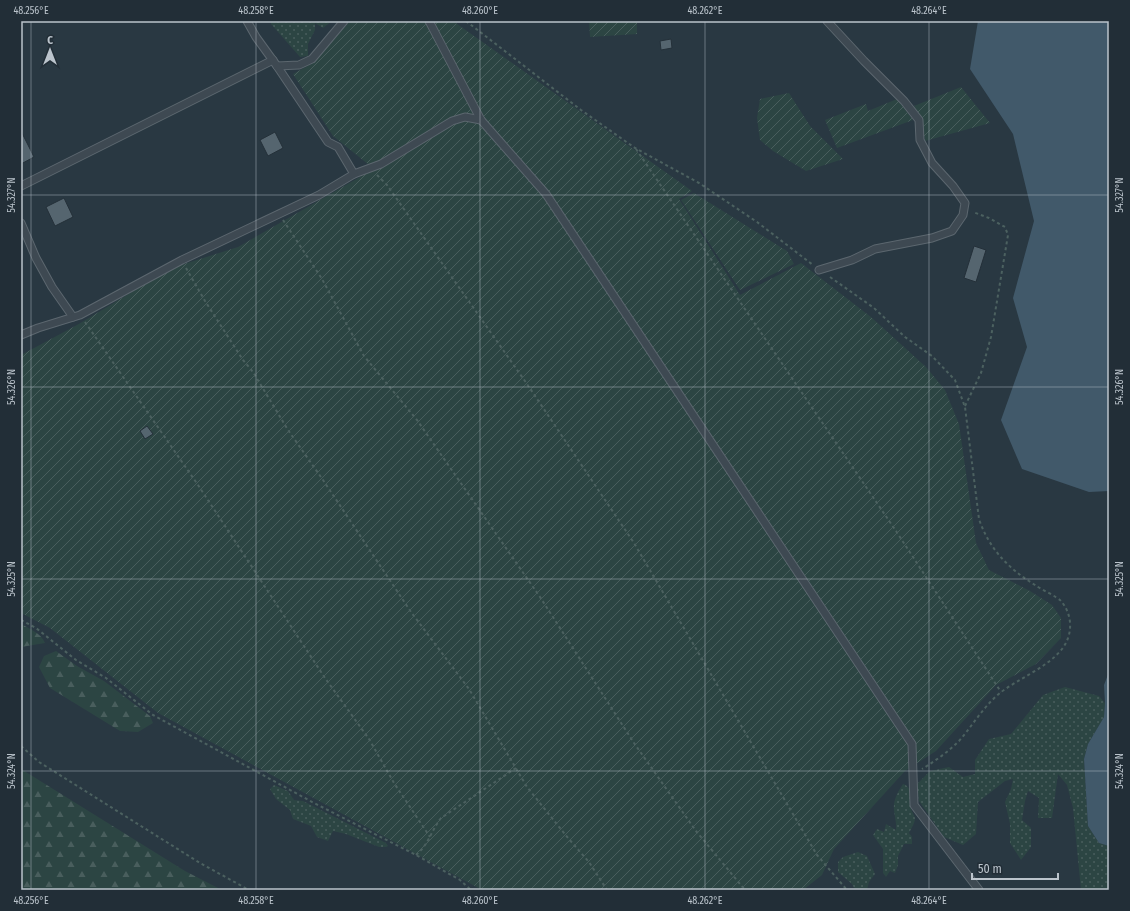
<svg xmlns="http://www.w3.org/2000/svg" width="1130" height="911" font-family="'Fira Sans Condensed',sans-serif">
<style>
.grass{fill:url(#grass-dots)}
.forest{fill:url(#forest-firs)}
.garden{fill:url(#garden-furrows)}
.water{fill:#41596a}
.building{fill:#55656f;stroke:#243039}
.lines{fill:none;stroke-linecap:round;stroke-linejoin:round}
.service-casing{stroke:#5c676f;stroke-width:9}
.path{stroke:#4c6160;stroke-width:2;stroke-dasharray:3 3;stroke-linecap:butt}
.service{stroke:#3e4952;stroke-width:7}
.ticks{fill:none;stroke:#bbc4cc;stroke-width:1;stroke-opacity:0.45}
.neatline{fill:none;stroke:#bbc4cc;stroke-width:1.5}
.ticks-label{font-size:10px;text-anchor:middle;fill:#bbc4cc}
</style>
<defs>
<pattern id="grass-dots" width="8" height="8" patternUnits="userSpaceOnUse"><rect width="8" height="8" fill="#2c4543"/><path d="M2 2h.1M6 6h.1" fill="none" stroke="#495e5d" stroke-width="1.8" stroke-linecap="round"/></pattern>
<pattern id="forest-firs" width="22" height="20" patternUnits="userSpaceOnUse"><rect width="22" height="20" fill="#2c4543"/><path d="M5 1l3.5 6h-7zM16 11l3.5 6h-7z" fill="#495e5d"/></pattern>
<pattern id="garden-furrows" width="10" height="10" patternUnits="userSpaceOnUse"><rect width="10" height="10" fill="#2c4543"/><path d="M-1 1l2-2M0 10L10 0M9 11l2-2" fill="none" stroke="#495e5d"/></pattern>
</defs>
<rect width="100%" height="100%" fill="#293842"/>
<!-- grass -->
<g class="grass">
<path d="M271,21H332L323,28L315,23V30L308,44V56L300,57L271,24Z"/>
<path d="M1065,687L1099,696L1105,703L1104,717L1088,744L1084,759L1088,826L1099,843L1109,846V890H1081L1073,808L1067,785L1058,774L1052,818H1038L1039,798L1028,791L1025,801L1022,820L1031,828V847L1021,860L1010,843V824L1005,802L1011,789L1013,779L1005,781L978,802L976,834L963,845L944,837L919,801L917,784L930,771L949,767L963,777L975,774V760L989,739L1011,734L1043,695Z"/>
<path d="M903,784C914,787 909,800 911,809C912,812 914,815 915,818C915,823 911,829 909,833L912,837V844H904L898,856V865L895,873L890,871L886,877L883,873V849L873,835L877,829L884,832L886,824L896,830C897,821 893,812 894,804C895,797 899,790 903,784Z"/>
<path d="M274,785L288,791L294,800L303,801L386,843L388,846L386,847H379L346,834L333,831L328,841L317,837L311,826L293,819L290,810L276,799L270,789Z"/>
<path d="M858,852L867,856L875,874L869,882L867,890H855L852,884L838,872V862L843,857Z"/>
</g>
<!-- forest -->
<g class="forest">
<path d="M21,624C30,629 41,633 45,643L21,647Z"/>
<path d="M56,651L77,666L104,681L150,716L153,723L138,732L120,731L50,688L39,667L44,656Z"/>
<path d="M21,769L185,871L222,890H21Z"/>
</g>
<!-- garden -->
<g class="garden">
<path d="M350,21H453L692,191L679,199L740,295L801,263L871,317L926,367L945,390L959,424L976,543L989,570L1030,591L1052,605L1061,618V638L1036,664L996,685L936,751L905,771L834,849L822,875L803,890H482L158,713L50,628L21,613V355L77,325L137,289L181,265L238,247L374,169L333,136L293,74L313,63Z"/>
<path d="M589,21H637V34L590,37Z"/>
<path d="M961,87L990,123L925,141L921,118L914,106Z"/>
<path d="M789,93L810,126L843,159L806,171L773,151L760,140L757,118L760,99Z"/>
<path d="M897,99L913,120L837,148L825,120L866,104L868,111Z"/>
<path d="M694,193L787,251L794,264L740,290L681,200Z"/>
</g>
<!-- water -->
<g class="water">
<path d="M978,21H1109V491L1089,492L1022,469L1001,420L1027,347L1013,298L1034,221L1013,134L970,69Z"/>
<path d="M1109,672V846L1099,843L1088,826L1084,759L1088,744L1104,717L1105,703L1104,685Z"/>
</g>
<!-- building -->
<g class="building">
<path d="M671,39L672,48L661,50L660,41Z"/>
<path d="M21,131L34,157L21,164Z"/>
<path d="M275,132L283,148L268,156L260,140Z"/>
<path d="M64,198L73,217L55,226L46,207Z"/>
<path d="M974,246L986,250L976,282L964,278Z"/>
<path d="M147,426L153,434L145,439L140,431Z"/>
</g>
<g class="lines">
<!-- service casing -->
<g class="service-casing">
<g id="service">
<path d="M429,21L481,120L546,194L912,744L914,805L979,890"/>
<path d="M277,66L299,65L312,59L344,21"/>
<path d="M354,174L381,164L452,121L465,117L481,120"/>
<path d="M21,186L273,60"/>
<path d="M21,223L36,258L52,287L73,317"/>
<path d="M819,270L852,260L875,249L932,238L952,231L963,215L965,203L953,186L932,163L920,140L919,120L904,101L864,61L827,21"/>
<path d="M21,335L38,328L80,315L182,260L319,195L354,174L338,147L328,142L277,66L256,37L247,21"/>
</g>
</g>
<!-- path -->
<g class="path">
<path d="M466,21L581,110L635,148L699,183L757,222L813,265"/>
<path d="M636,149L896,531L1001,692"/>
<path d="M377,175L387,185L527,384L634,543L817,855L847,890"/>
<path d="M283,220L322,279L364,356L417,420L540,597L634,743L696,831L745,890"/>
<path d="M186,268L205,301L243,360L253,372L288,430L323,480L411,612L469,689L527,787L568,838L589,862L607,890"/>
<path d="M830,277L874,308L905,337L932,356L955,380L965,407L979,519C989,549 1009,569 1035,585C1042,590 1056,596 1061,601C1073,615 1073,635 1062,649C1047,668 1019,678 1000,693C983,707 973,725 959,741C948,752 935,761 922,769"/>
<path d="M85,322L198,485L325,678L369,739L394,783L430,837"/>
<path d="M965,406L981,373L991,337L1008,235L1005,227L989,218L973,212"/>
<path d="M21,620L36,628L76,660L106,678L153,715L314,803L416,855L460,880L471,890"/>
<path d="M21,746L39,762L200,863L249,890"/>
<path d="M416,855C429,844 431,831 441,818L516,768"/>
</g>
<!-- service -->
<use href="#service" class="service"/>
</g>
<!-- ticks -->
<path class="ticks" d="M31,21V890M256,21V890M480,21V890M705,21V890M929,21V890M21,195H1109M21,387H1109M21,579H1109M21,771H1109"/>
<!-- border -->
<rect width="1130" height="911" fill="none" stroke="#222e37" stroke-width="44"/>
<!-- north arrow -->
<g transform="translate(50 50)" stroke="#222e37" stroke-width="3" paint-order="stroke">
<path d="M0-3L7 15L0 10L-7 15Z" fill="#bbc4cc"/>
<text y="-6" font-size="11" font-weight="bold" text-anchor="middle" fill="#bbc4cc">С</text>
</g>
<!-- scale -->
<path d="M972 873v6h86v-6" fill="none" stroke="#bbc4cc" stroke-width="2"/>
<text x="978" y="873" font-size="12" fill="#bbc4cc" stroke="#222e37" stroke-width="3" paint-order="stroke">50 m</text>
<rect x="22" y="22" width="1086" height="867" class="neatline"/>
<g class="ticks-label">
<text x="31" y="14">48.256°E</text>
<text x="256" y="14">48.258°E</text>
<text x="480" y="14">48.260°E</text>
<text x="705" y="14">48.262°E</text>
<text x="929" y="14">48.264°E</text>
<text transform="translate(11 195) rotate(-90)" y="4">54.327°N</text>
<text transform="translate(1119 195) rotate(-90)" y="4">54.327°N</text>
<text transform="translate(11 387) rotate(-90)" y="4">54.326°N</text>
<text transform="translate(1119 387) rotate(-90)" y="4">54.326°N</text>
<text transform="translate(11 579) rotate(-90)" y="4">54.325°N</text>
<text transform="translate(1119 579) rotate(-90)" y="4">54.325°N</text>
<text transform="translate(11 771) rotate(-90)" y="4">54.324°N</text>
<text transform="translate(1119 771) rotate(-90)" y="4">54.324°N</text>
<text x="31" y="904">48.256°E</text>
<text x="256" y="904">48.258°E</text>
<text x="480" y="904">48.260°E</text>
<text x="705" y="904">48.262°E</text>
<text x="929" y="904">48.264°E</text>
</g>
</svg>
